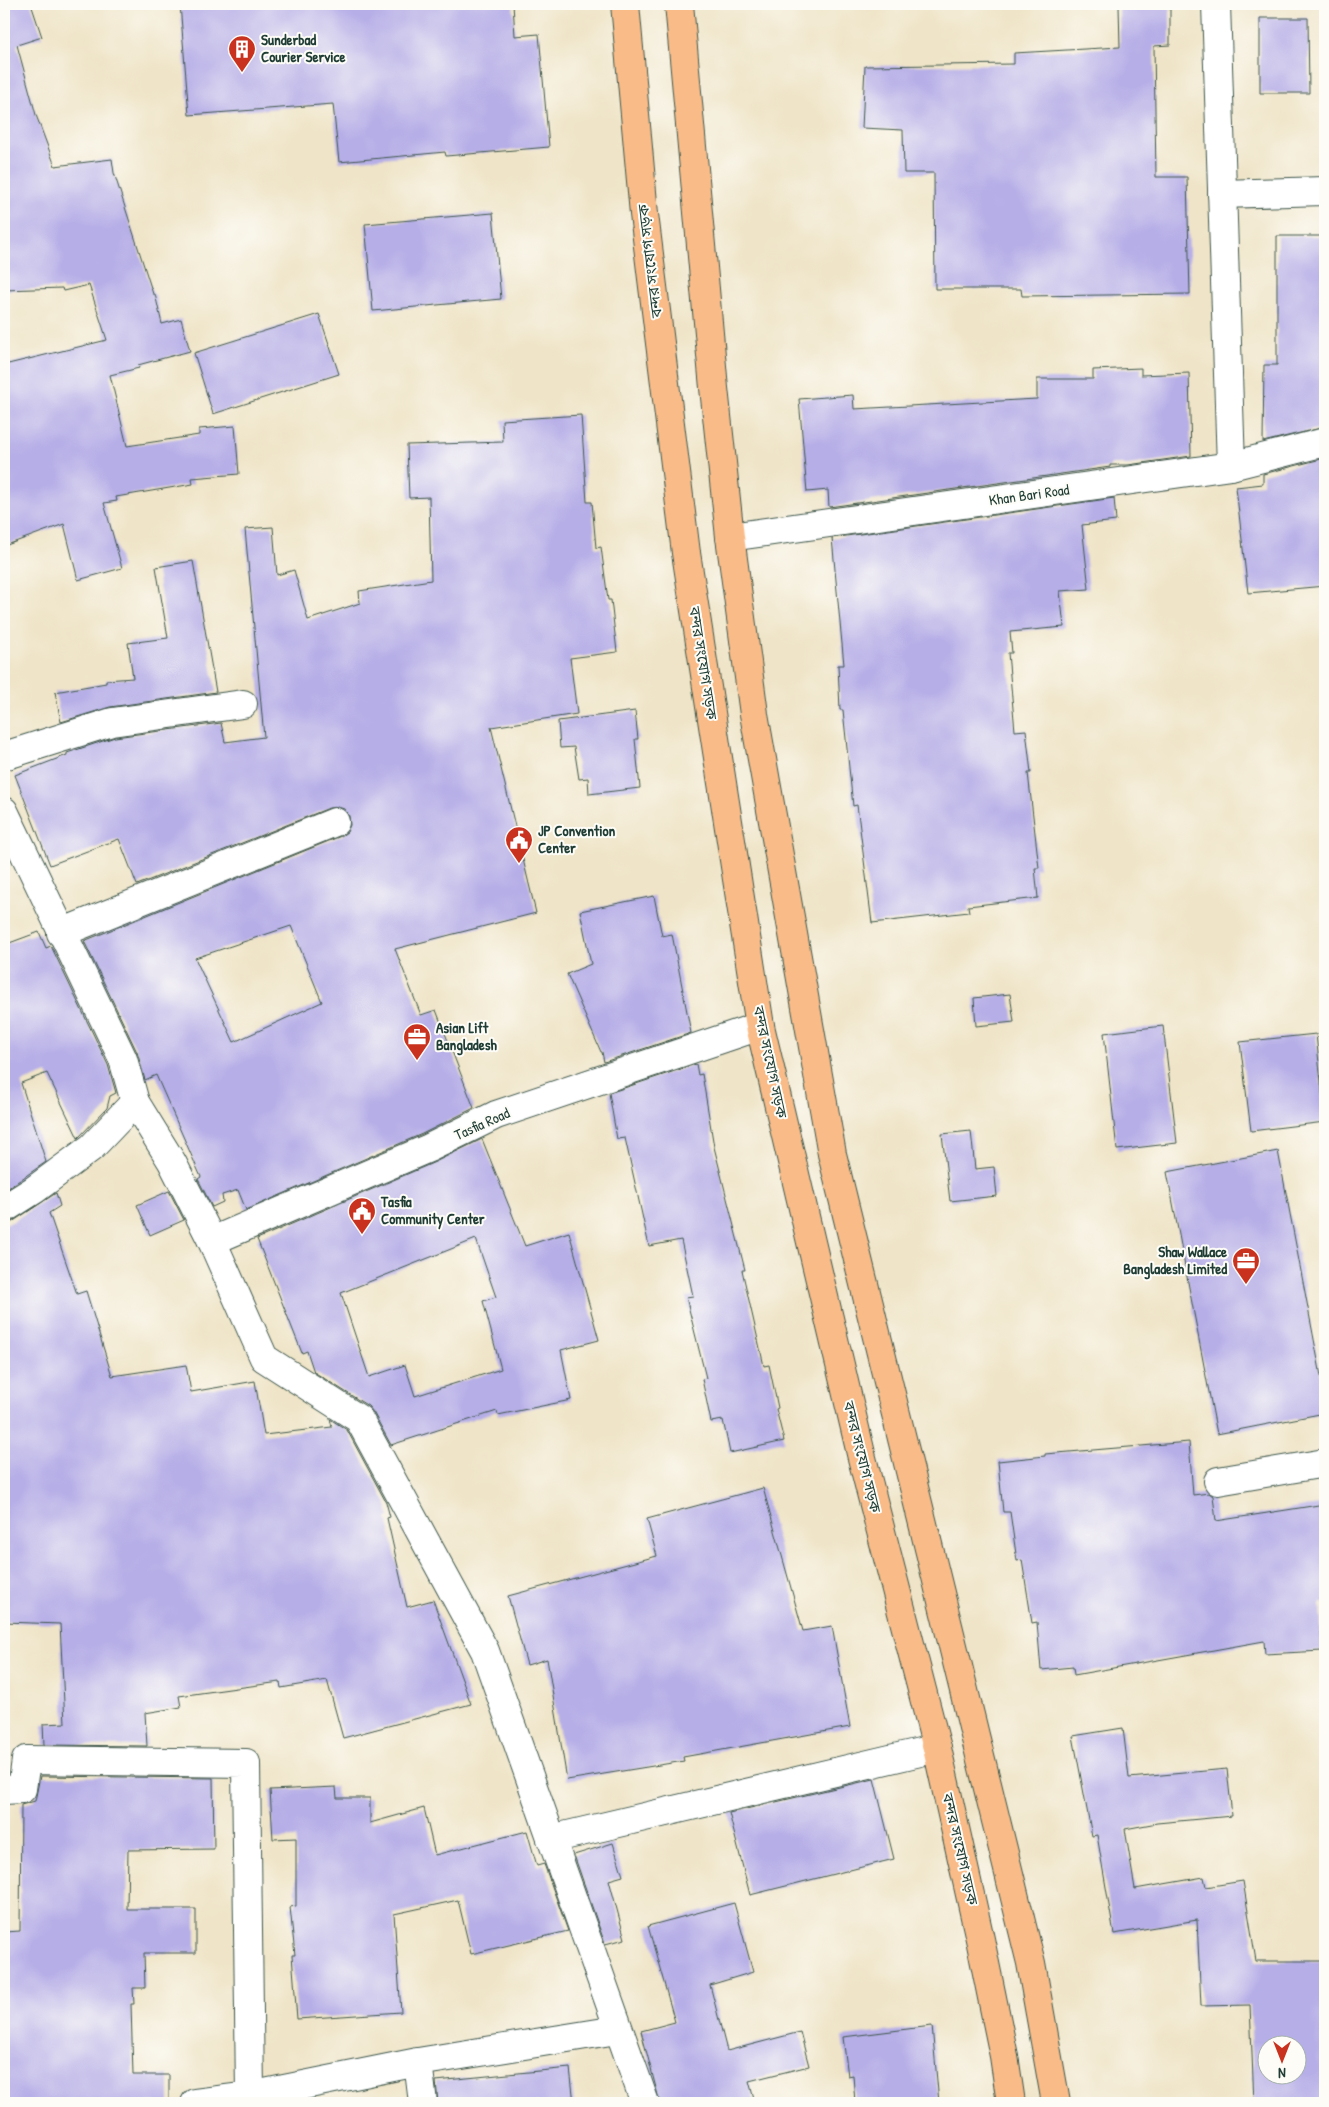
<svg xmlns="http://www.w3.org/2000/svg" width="1329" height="2107" font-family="'Patrick Hand','Noto Sans Bengali',sans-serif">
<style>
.building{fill:#b6aee7;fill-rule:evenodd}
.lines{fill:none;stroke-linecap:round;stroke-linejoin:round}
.minor-casing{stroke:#3e564a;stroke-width:30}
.trunk-casing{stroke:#3e564a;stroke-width:30}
.minor{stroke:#fff;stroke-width:28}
.trunk{stroke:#f9bc89;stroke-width:28}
.labels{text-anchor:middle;stroke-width:4;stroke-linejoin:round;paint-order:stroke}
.poi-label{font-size:15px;font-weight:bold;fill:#1f3d34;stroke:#fdfcf7;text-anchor:start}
.street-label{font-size:15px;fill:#1f3d34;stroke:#fdfcf7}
</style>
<rect width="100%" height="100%" fill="#fdfcf7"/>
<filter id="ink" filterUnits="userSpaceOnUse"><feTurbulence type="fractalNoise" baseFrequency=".02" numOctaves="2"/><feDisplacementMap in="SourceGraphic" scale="10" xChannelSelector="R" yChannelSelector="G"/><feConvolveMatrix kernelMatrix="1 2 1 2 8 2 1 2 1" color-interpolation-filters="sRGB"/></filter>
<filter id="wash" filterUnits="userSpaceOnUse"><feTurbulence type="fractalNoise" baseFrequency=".0096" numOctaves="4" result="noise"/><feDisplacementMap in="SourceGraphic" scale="20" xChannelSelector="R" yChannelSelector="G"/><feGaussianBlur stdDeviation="1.12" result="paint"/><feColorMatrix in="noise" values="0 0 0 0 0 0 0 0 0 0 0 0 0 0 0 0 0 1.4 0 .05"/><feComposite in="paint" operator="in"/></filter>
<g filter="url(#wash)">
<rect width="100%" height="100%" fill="#efe4c7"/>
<g id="blocks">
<!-- building -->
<g class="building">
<path d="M4,4H31L42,37L17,45L36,115L55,166L112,159L114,173L153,294H155L162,324L181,319L190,351L138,365L139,368L110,375L127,446L199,435V429L235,426L239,474L192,478L193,484L116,497L117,501L104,503L122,568L78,580L64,524L4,546V365L107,340L89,285L63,291L62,288L4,290Z"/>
<path d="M180,4H513L515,36L539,34L549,147L446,156L445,152L339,162L333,104L189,115Z"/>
<path d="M1119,6H1170V45L1154,46L1156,177H1187L1190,294L1022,296L1021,289H935L934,173H904L903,130L862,128L865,66L1014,64V53L1120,47Z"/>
<path d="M1260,18H1308L1309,93H1260Z"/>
<path d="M493,213L501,299L373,311L365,224Z"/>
<path d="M1277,236H1325V427L1263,442L1264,365H1277Z"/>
<path d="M319,314L339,374L213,414L194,353Z"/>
<path d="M1141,368V375L1189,373L1191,456L1128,465H1110V467L829,507L828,490L807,492L799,399L853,395L854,409L1037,399V379H1093V370Z"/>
<path d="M581,415L587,502H592L596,548L601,547L608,600H611L617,652L570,658L577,714L491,727L536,913L395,949L421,1015L436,1010L474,1108L422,1134L246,1210L238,1190L222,1195L223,1202L212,1207L198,1179L201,1177L156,1075L145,1080L137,1052L84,941L341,836L347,832L350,825L349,816L344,809L338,807L329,808L137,885L119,839L50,865L15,775L67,755V753L115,737L221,723L225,742L264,737L245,529L273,527L277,575L294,570L308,620L360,603L359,591L431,580L429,497L409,498L407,445L503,442L502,420ZM291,926L322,1002L234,1042L195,958Z"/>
<path d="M1325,458V586L1248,593L1236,487L1263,484V474Z"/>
<path d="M1114,498L1116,521L1082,525L1089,589L1060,591L1064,627L1010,632L1012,653H1008L1015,731L1026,730L1031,773H1028L1039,868H1035L1038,898L968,906L969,912L872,923L857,805L853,806L843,710H840L838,665H844L832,538Z"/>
<path d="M193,561L216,692L110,707L61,722L55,692L106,683V680L133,678L128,643L168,638L156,567Z"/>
<path d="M635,711L638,739H635L640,788L589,794L588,778L579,779L574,747L560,748L558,721Z"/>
<path d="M654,896L662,936L672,934L691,1033L604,1062L602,1052H601L567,974L591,964L580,911Z"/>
<path d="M39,932L46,948L51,946L108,1065L116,1093L110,1096L107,1108L78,1138L47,1073L21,1083L46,1162L4,1191V945Z"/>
<path d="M1010,994L1014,1022L976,1026L974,998Z"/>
<path d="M1163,1026L1177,1143L1117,1150L1104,1033Z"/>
<path d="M1316,1034L1325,1122L1251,1131L1240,1042Z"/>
<path d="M696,1064L698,1075L702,1074L714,1147L745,1270H742L764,1366L769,1365L778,1408L776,1409L784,1441L730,1453L723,1420L711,1422L702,1379L706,1378L686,1297L693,1296L681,1240L649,1246L625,1138L617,1139L609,1093Z"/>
<path d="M971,1131L975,1169L994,1167L997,1196L950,1201L942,1134Z"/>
<path d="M482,1139L525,1246L569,1232L599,1340L561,1350L571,1400L498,1415L497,1411L391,1445L373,1412L368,1406L314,1372L307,1351L302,1353L257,1239L435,1162ZM476,1239L496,1297L483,1301L501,1369L415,1396L405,1365L369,1377L341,1293Z"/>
<path d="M1278,1151L1325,1397V1413L1217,1434L1167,1172Z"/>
<path d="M169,1191L184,1220L150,1235L137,1205Z"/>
<path d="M56,1193L60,1206L49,1213L77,1294L86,1291L112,1376L186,1365L191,1392L255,1381L264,1435L332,1427L330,1419L347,1430L386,1502L390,1517L387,1518L407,1607L433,1600L471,1704L343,1738L327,1680L281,1688L280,1682L179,1696L181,1707L145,1713L147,1746L44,1745L43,1724L65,1723L60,1624L4,1622V1224L12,1222Z"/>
<path d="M1189,1442L1193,1495L1209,1493L1213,1496L1216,1521L1325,1504V1603H1320L1322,1651L1265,1654L1264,1641L1074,1675L1073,1667L1041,1670L1037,1622L1032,1623L1022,1560L1017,1561L1010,1512H1003L998,1461L1045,1456V1454Z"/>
<path d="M763,1488L803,1631L832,1626L850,1727L683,1757L684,1761L567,1780L547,1659L527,1665L508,1596L657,1556L647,1519Z"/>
<path d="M1123,1728L1129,1778L1227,1769L1232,1816L1157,1823L1125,1829L1135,1889L1204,1877L1206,1887L1243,1881L1256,1961H1325V2103H1254L1250,2005L1201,2006L1197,1920L1114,1934L1097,1835L1092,1836L1073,1736ZM1266,2044H1296V2074H1266Z"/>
<path d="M40,1776L213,1778L214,1849L128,1850L127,1909H196V1953H144L145,1988H133L134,2004H131L133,2075H169V2103H7L4,2051V1932L20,1931L21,1805L35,1801Z"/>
<path d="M874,1779L894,1859L750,1895L729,1813Z"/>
<path d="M336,1787L337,1798H370V1823L424,1808L435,1855L527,1831L537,1866L544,1864L568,1931L471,1954L458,1900L394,1914L401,2012L297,2019L292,1955H295L290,1907L296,1906V1838L273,1839L270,1790Z"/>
<path d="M613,1843L623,1876L609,1880L625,1939L605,1944L574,1855Z"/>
<path d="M734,1903L753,1972L710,1985L727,2051L800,2032L809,2066L749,2081L755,2103H660L641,2031L675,2022L648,1926Z"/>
<path d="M932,2026L939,2103H855L853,2075L848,2076L843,2037Z"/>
<path d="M570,2068L574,2103H438L436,2081Z"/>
</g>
</g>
</g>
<g filter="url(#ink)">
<use href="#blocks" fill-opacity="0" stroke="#3e564a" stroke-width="1"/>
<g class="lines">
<!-- minor casing -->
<g class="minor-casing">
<g id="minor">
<path d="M1216,4L1231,466"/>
<path d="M1222,194L1325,191"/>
<path d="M730,537L1231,466L1325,442"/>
<path d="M4,756L112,722L243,704"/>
<path d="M4,811L123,1059L135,1102L172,1162L212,1241L264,1358L359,1419L485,1651L645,2103"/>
<path d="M61,933L335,822"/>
<path d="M4,1209L34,1190L92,1147L135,1102"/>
<path d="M212,1241L429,1148L496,1115L760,1026"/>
<path d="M1218,1481L1325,1463"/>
<path d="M4,1790L22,1789L26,1760L246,1763L250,2096"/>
<path d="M551,1839L937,1748"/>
<path d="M418,2062L423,2103"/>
<path d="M195,2103L250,2096L418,2062L617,2030"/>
</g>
</g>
<!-- trunk casing -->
<g class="trunk-casing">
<g id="trunk">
<path d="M625,4L644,214L686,553L760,1026L862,1458L937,1748L980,1939L1004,2056L1011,2103"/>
<path d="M679,4L714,388L730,537L754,714L832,1154L1031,1963L1056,2103"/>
</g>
</g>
<!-- minor -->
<use href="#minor" class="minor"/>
<!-- trunk -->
<use href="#trunk" class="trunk"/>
</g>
</g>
<!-- icons -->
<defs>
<g id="building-pin" transform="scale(1.4375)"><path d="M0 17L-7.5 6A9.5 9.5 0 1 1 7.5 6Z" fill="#c8321e" stroke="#fdfcf7"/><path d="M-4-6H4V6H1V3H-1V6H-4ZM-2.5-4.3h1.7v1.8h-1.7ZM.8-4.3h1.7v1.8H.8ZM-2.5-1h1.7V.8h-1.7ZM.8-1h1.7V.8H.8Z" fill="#fff"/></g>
<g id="civic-pin" transform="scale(1.4375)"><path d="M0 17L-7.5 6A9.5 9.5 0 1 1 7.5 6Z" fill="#c8321e" stroke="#fdfcf7"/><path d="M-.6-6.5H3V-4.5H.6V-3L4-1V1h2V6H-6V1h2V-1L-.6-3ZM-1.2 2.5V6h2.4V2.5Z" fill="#fff"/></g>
<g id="office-pin" transform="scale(1.4375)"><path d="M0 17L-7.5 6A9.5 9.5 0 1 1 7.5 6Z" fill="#c8321e" stroke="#fdfcf7"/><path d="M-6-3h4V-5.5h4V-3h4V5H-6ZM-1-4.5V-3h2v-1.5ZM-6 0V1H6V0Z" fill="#fff"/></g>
</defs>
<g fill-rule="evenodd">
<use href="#building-pin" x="242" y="49"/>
<use href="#civic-pin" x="519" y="840"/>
<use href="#office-pin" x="417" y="1037"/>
<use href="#civic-pin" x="362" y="1211"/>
<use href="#office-pin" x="1246" y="1261"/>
</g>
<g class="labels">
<!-- poi labels -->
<g class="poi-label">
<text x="261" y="45">Sunderbad<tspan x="261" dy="17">Courier Service</tspan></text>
<text x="538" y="836">JP Convention<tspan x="538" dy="17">Center</tspan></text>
<text x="436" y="1033">Asian Lift<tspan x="436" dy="17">Bangladesh</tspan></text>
<text x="381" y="1207">Tasfia<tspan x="381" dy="17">Community Center</tspan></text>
<text x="1227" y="1257" text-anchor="end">Shaw Wallace<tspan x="1227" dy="17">Bangladesh Limited</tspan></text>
</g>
<!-- street labels -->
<g class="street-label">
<text transform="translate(650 261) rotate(-97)" y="5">বন্দর সংযোগ সড়ক</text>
<text transform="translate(1029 495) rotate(-8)" y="5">Khan Bari Road</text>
<text transform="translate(703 663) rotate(81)" y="5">বন্দর সংযোগ সড়ক</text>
<text transform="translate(770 1062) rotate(78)" y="5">বন্দর সংযোগ সড়ক</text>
<text transform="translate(482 1124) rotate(-24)" y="5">Tasfia Road</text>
<text transform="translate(862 1457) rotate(76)" y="5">বন্দর সংযোগ সড়ক</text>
<text transform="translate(960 1849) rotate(77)" y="5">বন্দর সংযোগ সড়ক</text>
</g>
</g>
<!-- margin -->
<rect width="1329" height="2107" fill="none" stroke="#fdfcf7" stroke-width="20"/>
<!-- north arrow -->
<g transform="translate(1282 2060) rotate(180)"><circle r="24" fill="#fdfcf7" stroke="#a4b0a9"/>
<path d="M0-4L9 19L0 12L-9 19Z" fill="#c8321e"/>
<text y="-8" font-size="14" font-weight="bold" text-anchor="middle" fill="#1f3d34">N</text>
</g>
</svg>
